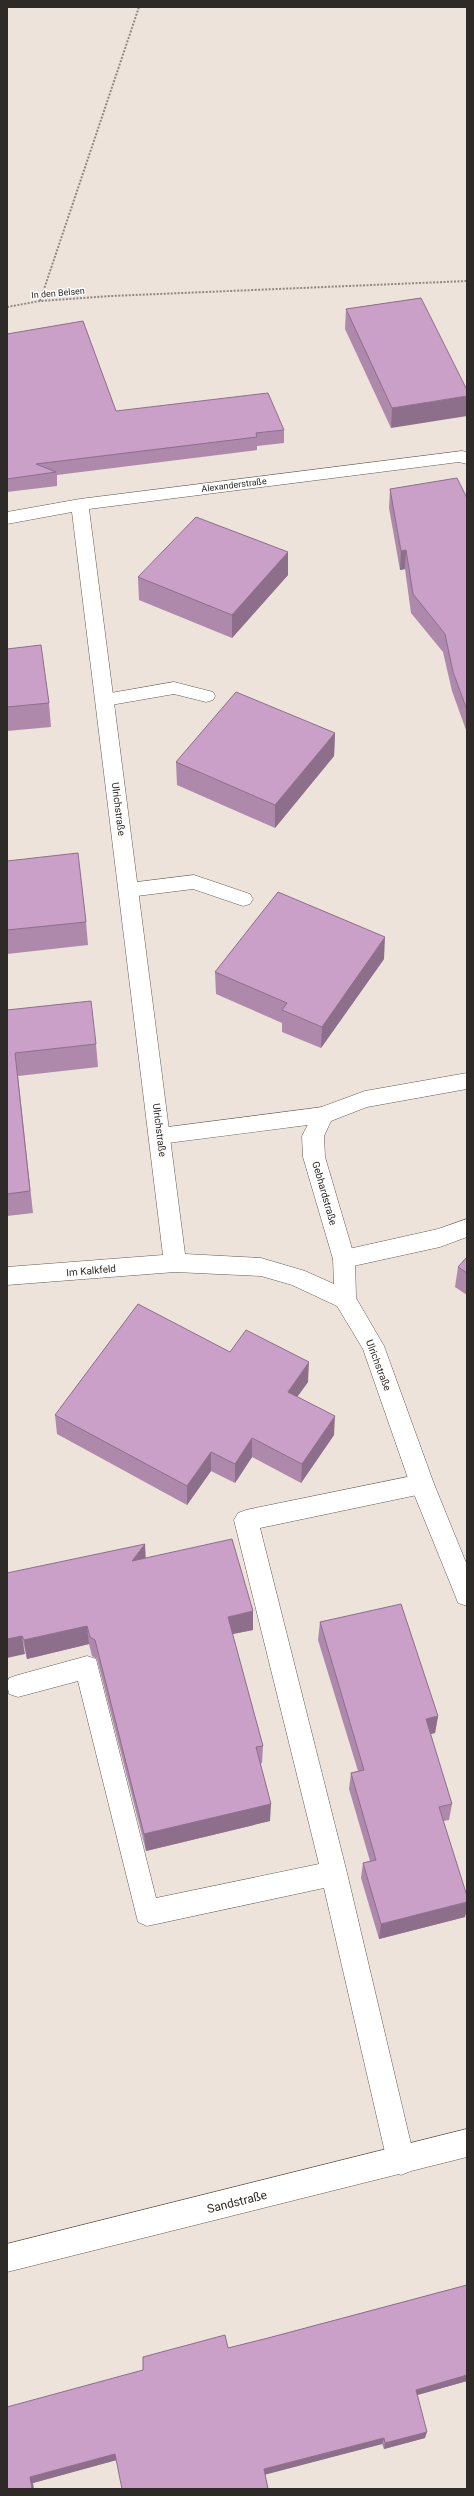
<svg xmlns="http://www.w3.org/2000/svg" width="474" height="2496" font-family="Roboto,sans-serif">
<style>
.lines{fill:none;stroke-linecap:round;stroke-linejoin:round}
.lane-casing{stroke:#645c54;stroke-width:1}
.street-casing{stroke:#645c54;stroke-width:1}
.secondary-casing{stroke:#645c54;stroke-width:1}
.path{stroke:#908983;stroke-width:2;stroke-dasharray:2 1.5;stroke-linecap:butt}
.lane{fill:#fff;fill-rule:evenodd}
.street{fill:#fff;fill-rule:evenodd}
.secondary{fill:#fff;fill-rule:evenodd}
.wall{fill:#ae89ac}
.shaded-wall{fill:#8d6f8c}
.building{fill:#ca9fc8;stroke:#8d6f8c}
.labels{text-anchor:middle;stroke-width:3;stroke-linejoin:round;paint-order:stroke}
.far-street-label{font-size:9px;fill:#2e2a27;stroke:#fff}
.street-label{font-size:10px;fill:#2e2a27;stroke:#fff}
.near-street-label{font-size:12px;fill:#2e2a27;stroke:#fff}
</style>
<rect width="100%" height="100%" fill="#ede3da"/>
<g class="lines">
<!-- lane casing -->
<g class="lane-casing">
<g id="lane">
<path d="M174,682L213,692L215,696L213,700L206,702L174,694L105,706L98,705L96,700L98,695L105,694Z"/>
<path d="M194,875L250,894L253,899L250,904L243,906L193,889L129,897L122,895L119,890L122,885L129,883Z"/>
<path d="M323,1107L330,1109L334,1115L330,1121L323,1123L160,1144L152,1142L149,1136L152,1130L160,1128Z"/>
<path d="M467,1219V1237L440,1247L344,1268L336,1265L333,1259L336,1253L344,1250L438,1229Z"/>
<path d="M422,1474L430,1477L434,1484L430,1491L422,1494L260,1528L347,1873L415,2161L411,2171L401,2175L391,2171L387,2161L324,1888L147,1926L138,1922L78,1681L18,1697L9,1694L7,1683L9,1678L18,1675L87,1656L96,1659L156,1898L319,1864L234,1520L238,1513L246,1510Z"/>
</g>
</g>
<!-- street casing -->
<g class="street-casing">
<path id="street" d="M462,451L467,452V464L459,462L89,509L185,1254L261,1258L305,1271L334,1284L333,1259L303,1157L302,1136L316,1109L365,1091L467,1073V1089L367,1107L331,1121L324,1136L325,1157L355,1259L356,1298L384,1346L434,1484L467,1565V1606L458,1603L455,1595L410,1484L363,1349L337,1306L292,1285L261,1276L175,1272L7,1285V1267L163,1255L72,512L7,524V512L80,499Z"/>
</g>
<!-- secondary casing -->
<g class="secondary-casing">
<path id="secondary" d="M467,2129V2157L7,2272V2244Z"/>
</g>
<!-- path -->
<g class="path">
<path d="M40,301L139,7"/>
<path d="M7,307L40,301L111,296L467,281"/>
</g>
<!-- lane -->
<use href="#lane" class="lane"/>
<!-- street -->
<use href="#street" class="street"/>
<!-- secondary -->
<use href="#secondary" class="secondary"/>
</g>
<!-- wall -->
<g class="wall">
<path d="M421,298L391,428L345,329L346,309Z"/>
<path d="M7,334L116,411L284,430V443L257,446V450L57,475V486L7,492Z"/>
<path d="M390,489L467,498V730H466L452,691L443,652L411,613L405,569L400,570L389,508Z"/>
<path d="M288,575L232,638L139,600L138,577Z"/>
<path d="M7,649L49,703L51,727L7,731Z"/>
<path d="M335,733L334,756L275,828L177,785L176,762Z"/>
<path d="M7,861L86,922L88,945L7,954Z"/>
<path d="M384,959L321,1048L282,1032V1023L216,994L215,972Z"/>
<path d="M7,1010L96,1044L98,1067L18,1076L33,1213L7,1216Z"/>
<path d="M467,1257V1295L455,1287L458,1267Z"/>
<path d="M230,1352L308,1382L297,1397L334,1435L301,1483L252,1457L235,1483L211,1471L187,1505L57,1434L55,1415Z"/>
<path d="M146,1558L253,1630L232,1634L263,1746L262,1763L260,1764L270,1821L146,1851L97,1659L92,1656L89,1644L27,1659L7,1573Z"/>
<path d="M320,1622L438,1716L435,1733L430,1734L452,1804L449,1820L443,1821L465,1917L379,1939L361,1878L363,1863L370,1861L349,1789L351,1773L358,1771L318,1640Z"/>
<path d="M467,2285V2381L417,2395L425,2438L384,2449L382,2444L265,2474L116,2460L33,2483L7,2489L228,2348L268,2338Z"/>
</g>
<!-- shaded-wall -->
<g class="shaded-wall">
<path d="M467,396V416L391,428L392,408Z"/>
<path d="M406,550L405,569L400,570L401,551Z"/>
<path d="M288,552V575L232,638V615Z"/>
<path d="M467,720V730H466Z"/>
<path d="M335,733L334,756L275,828V805Z"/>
<path d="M385,937L384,959L321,1048L322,1027Z"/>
<path d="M309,1362L308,1382L287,1411L288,1392Z"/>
<path d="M335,1416L334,1435L301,1483L302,1464Z"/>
<path d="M252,1438V1457L235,1483V1464Z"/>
<path d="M211,1452V1471L187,1505V1486Z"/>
<path d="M145,1544L146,1563L132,1561Z"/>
<path d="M253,1611V1630L228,1635V1617Z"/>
<path d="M87,1626L89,1644L27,1659L24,1640Z"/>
<path d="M22,1636L25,1654L7,1658V1639Z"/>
<path d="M438,1716L435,1733L423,1736L426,1719Z"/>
<path d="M271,1804L270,1821L146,1851L144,1834Z"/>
<path d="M467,1902V1910L465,1917L379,1939L381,1924Z"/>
<path d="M467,2375V2381L414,2396L416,2390Z"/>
<path d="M427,2432L425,2438L384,2449L385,2443Z"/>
<path d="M384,2438L382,2444L264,2475V2469Z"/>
<path d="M115,2454L117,2460L33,2483L34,2489H32L30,2477Z"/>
</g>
<!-- building -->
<g class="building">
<path d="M421,298L467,390V396L392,408L346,309Z"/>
<path d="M83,321L116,411L268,393L284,430L256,433L257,437L36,464L56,472L7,479V334Z"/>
<path d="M457,478L467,498V710L453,672L445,634L413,594L406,550L401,551L390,489Z"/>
<path d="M196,517L288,552L232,615L138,577Z"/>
<path d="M41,645L49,703L7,707V649Z"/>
<path d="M236,692L335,733L275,805L176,762Z"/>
<path d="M78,853L86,922L7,930V861Z"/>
<path d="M278,892L385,937L322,1027L282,1010L287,1003L215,972Z"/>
<path d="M91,1001L96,1044L15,1053L30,1191L7,1194V1010Z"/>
<path d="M467,1257V1273L458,1267Z"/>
<path d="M138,1304L230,1352L246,1330L309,1362L288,1392L335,1416L302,1464L252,1438L235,1464L211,1452L187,1486L55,1415Z"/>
<path d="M232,1539L253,1611L228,1617L263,1746L256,1747L271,1804L144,1834L95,1640L90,1637L87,1626L24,1640L22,1636L7,1639V1573L145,1544L132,1561Z"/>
<path d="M401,1604L438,1716L426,1719L452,1804L439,1807L467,1896V1902L381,1924L363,1863L376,1860L351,1773L364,1770L320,1622Z"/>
<path d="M467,2285V2375L416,2390L427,2432L385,2443L384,2438L264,2469L268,2489H122L115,2454L30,2477L32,2489H7V2407L143,2370V2357L225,2335L228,2348L268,2338Z"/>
</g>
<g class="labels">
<!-- far-street labels -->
<g class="far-street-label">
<text transform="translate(58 293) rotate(-5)" y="3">In den Belsen</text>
<text transform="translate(234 485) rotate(-7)" y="3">Alexanderstraße</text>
</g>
<!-- street labels -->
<g class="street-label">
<text transform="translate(119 809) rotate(83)" y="4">Ulrichstraße</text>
<text transform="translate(160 1130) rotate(83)" y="4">Ulrichstraße</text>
<text transform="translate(325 1193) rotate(74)" y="4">Gebhardstraße</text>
<text transform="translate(91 1270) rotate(-5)" y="4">Im Kalkfeld</text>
<text transform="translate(379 1365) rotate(69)" y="4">Ulrichstraße</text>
</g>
<!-- near-street labels -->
<g class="near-street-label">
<text transform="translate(237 2202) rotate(-14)" y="4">Sandstraße</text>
</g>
</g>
<!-- border -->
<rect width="474" height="2496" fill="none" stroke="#2e2a27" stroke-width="16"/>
</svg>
